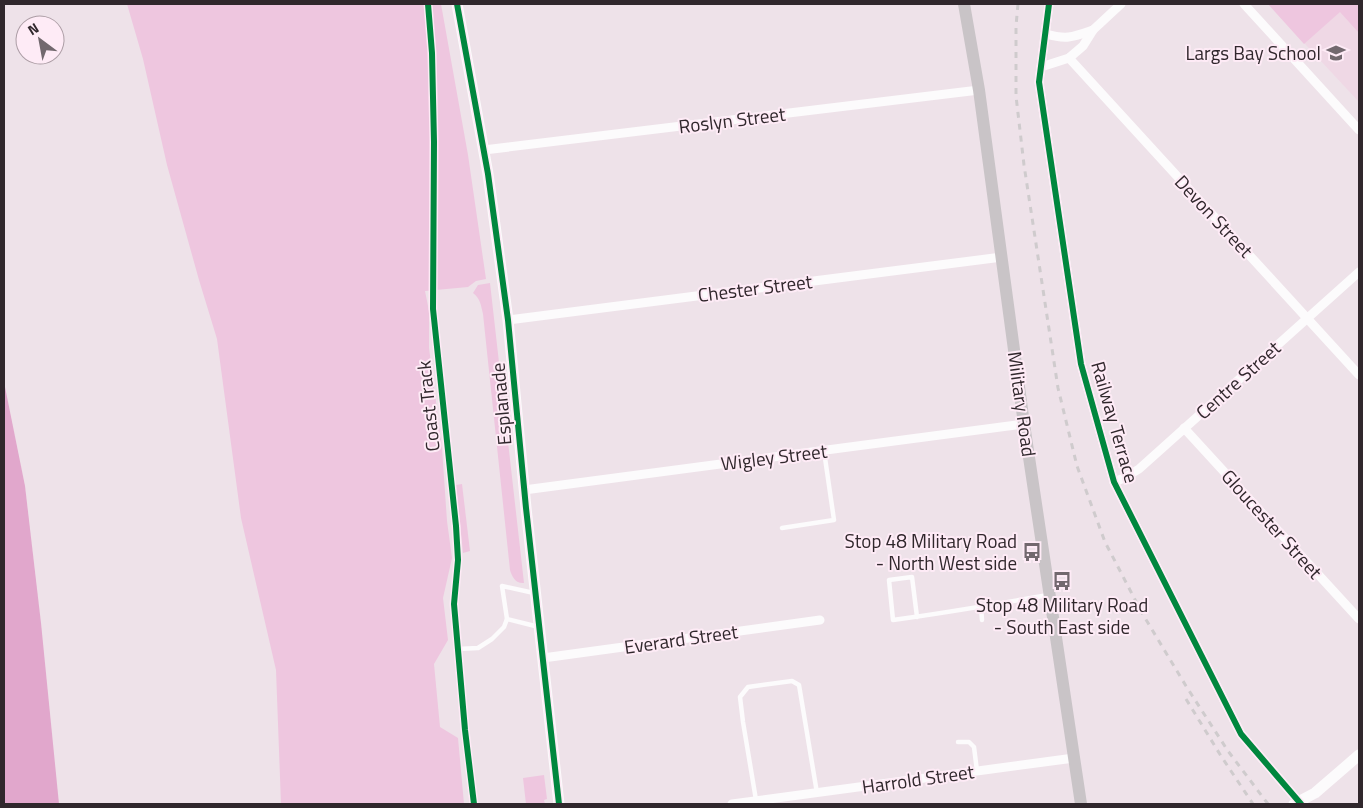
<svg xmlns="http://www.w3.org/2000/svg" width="1363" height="808" font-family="'Titillium Web',sans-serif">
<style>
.built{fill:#efd8e5}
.green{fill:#eec6df}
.water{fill:#e1a7cc}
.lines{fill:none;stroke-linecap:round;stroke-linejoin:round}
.service{stroke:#fcfbfc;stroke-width:4.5}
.minor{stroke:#fcfbfc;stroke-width:9}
.tertiary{stroke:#fcfbfc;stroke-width:11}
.secondary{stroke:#c9c4c7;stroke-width:12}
.rail{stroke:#cfcbcd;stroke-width:3;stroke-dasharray:6 6;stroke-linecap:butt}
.cycleway-casing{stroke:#feebf6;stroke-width:9}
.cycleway{stroke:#00873e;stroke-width:6}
.labels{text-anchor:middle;stroke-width:4;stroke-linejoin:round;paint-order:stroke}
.poi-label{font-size:19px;fill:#30272c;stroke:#feebf6;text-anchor:end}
.street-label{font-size:19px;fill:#30272c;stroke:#feebf6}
</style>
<rect width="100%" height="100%" fill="#eee2e9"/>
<!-- built -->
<path class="built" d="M1268,4H1359V102Z"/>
<!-- green -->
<g class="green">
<path d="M127,4H441L468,155L486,279L476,281L468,287L425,291L429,311V348L442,448L447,521L452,558L443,598L448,640L434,664L440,727L458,738L464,804H281L276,670L241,518L217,339L199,280L167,165L143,59Z"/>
<path d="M1268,4H1359V33L1340,12L1304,44Z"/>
<path d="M490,283L524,583C516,584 512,577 510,570L483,314C481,305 480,298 473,293L478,285Z"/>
<path d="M462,484L470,551L463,553L456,485Z"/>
<path d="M544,775L547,799L544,800L545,804H526L523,778Z"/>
</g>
<!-- water -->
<path class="water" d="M4,382L25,486L41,623L59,804H4Z"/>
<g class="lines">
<!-- service -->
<g class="service">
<path d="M782,528L834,520L824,451"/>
<path d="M981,607L982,620"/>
<path d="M917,617L912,577L889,580L893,620C945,613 997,604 1048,595"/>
<path d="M507,619L539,627"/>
<path d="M1028,629L1053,624"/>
<path d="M458,649L478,648L492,639L504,627L507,619L502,586L534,593"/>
<path d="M958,742H969L974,747L977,771"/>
<path d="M756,800L743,722L740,697L748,687L792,681L799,685L817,793"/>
</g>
<!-- minor -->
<g class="minor">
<path d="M1049,4L1039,82L1081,364L1114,482L1241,734L1301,804"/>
<path d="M1244,4L1359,130"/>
<path d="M1046,34C1067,40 1073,37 1093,30"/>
<path d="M1069,58L1359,375"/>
<path d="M1041,67L1069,58L1083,46L1093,30L1121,4"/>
<path d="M484,150L979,90"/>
<path d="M508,320L1002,257"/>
<path d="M1184,428L1359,619"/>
<path d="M1114,482L1124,478L1139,469L1359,272"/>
<path d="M524,490L1024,424"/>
<path d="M543,658L820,620"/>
<path d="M732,804L1074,758"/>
</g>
<!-- tertiary -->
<g class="tertiary">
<path d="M457,4L488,174L508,320L526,508L559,804"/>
<path d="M1294,804L1315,793L1359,755"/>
</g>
<!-- secondary -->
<path class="secondary" d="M964,4L979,90L1024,424L1081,804"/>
<!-- rail -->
<g class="rail">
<path d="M1018,4L1016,26V96L1024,165L1058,388L1077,466L1105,542L1142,613L1186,686L1228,751L1268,804"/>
<path d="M1186,699L1221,756L1253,804"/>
</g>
<!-- cycleway casing -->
<g class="cycleway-casing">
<g id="cycleway">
<path d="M428,4L432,53L434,142L433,309L456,526L458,560L454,604L465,730L474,804"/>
<path d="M457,4L488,174L508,320L526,508L559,804"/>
<path d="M1049,4L1039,82L1081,364L1114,482L1241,734L1301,804"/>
</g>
</g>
<!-- cycleway -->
<use href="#cycleway" class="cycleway"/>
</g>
<!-- icons -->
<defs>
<g id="school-bare" transform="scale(1.5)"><path d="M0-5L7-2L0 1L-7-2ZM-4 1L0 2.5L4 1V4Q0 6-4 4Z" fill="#72686e" stroke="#feebf6" stroke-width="2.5" paint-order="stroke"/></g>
<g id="bus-bare" transform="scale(1.5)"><path d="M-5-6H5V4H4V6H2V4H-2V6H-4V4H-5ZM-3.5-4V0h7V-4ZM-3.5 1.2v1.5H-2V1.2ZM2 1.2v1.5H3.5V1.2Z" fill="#72686e" stroke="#feebf6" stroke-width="2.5" paint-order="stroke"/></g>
</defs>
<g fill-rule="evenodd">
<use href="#school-bare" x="1336" y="53"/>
<use href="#bus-bare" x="1032" y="552"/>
<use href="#bus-bare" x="1062" y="581"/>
</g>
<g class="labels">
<!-- poi labels -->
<g class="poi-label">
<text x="1321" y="60">Largs Bay School</text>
<text x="1017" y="548">Stop 48 Military Road<tspan x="1017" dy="22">- North West side</tspan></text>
<text x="1062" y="612" text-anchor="middle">Stop 48 Military Road<tspan x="1062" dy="22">- South East side</tspan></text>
</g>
<!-- street labels -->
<g class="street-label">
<text transform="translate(732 120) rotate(-7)" y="7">Roslyn Street</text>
<text transform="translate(1214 216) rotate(47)" y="7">Devon Street</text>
<text transform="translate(755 288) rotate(-7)" y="7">Chester Street</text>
<text transform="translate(1238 380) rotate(-42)" y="7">Centre Street</text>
<text transform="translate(501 404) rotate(-95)" y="7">Esplanade</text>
<text transform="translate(1022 404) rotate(82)" y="7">Military Road</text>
<text transform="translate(428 406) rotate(-96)" y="7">Coast Track</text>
<text transform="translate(1115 422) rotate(74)" y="7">Railway Terrace</text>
<text transform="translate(774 457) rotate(-7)" y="7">Wigley Street</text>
<text transform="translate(1272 524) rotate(48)" y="7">Gloucester Street</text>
<text transform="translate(681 639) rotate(-8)" y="7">Everard Street</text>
<text transform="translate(918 779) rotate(-8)" y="7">Harrold Street</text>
</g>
</g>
<!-- border -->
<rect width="1363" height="808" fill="none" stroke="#30272c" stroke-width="10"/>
<!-- north arrow -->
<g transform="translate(40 40) rotate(328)"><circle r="24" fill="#feebf6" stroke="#ac9da5"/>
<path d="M0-4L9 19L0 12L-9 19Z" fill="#72686e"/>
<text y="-8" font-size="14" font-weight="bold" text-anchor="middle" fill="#30272c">N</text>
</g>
</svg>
